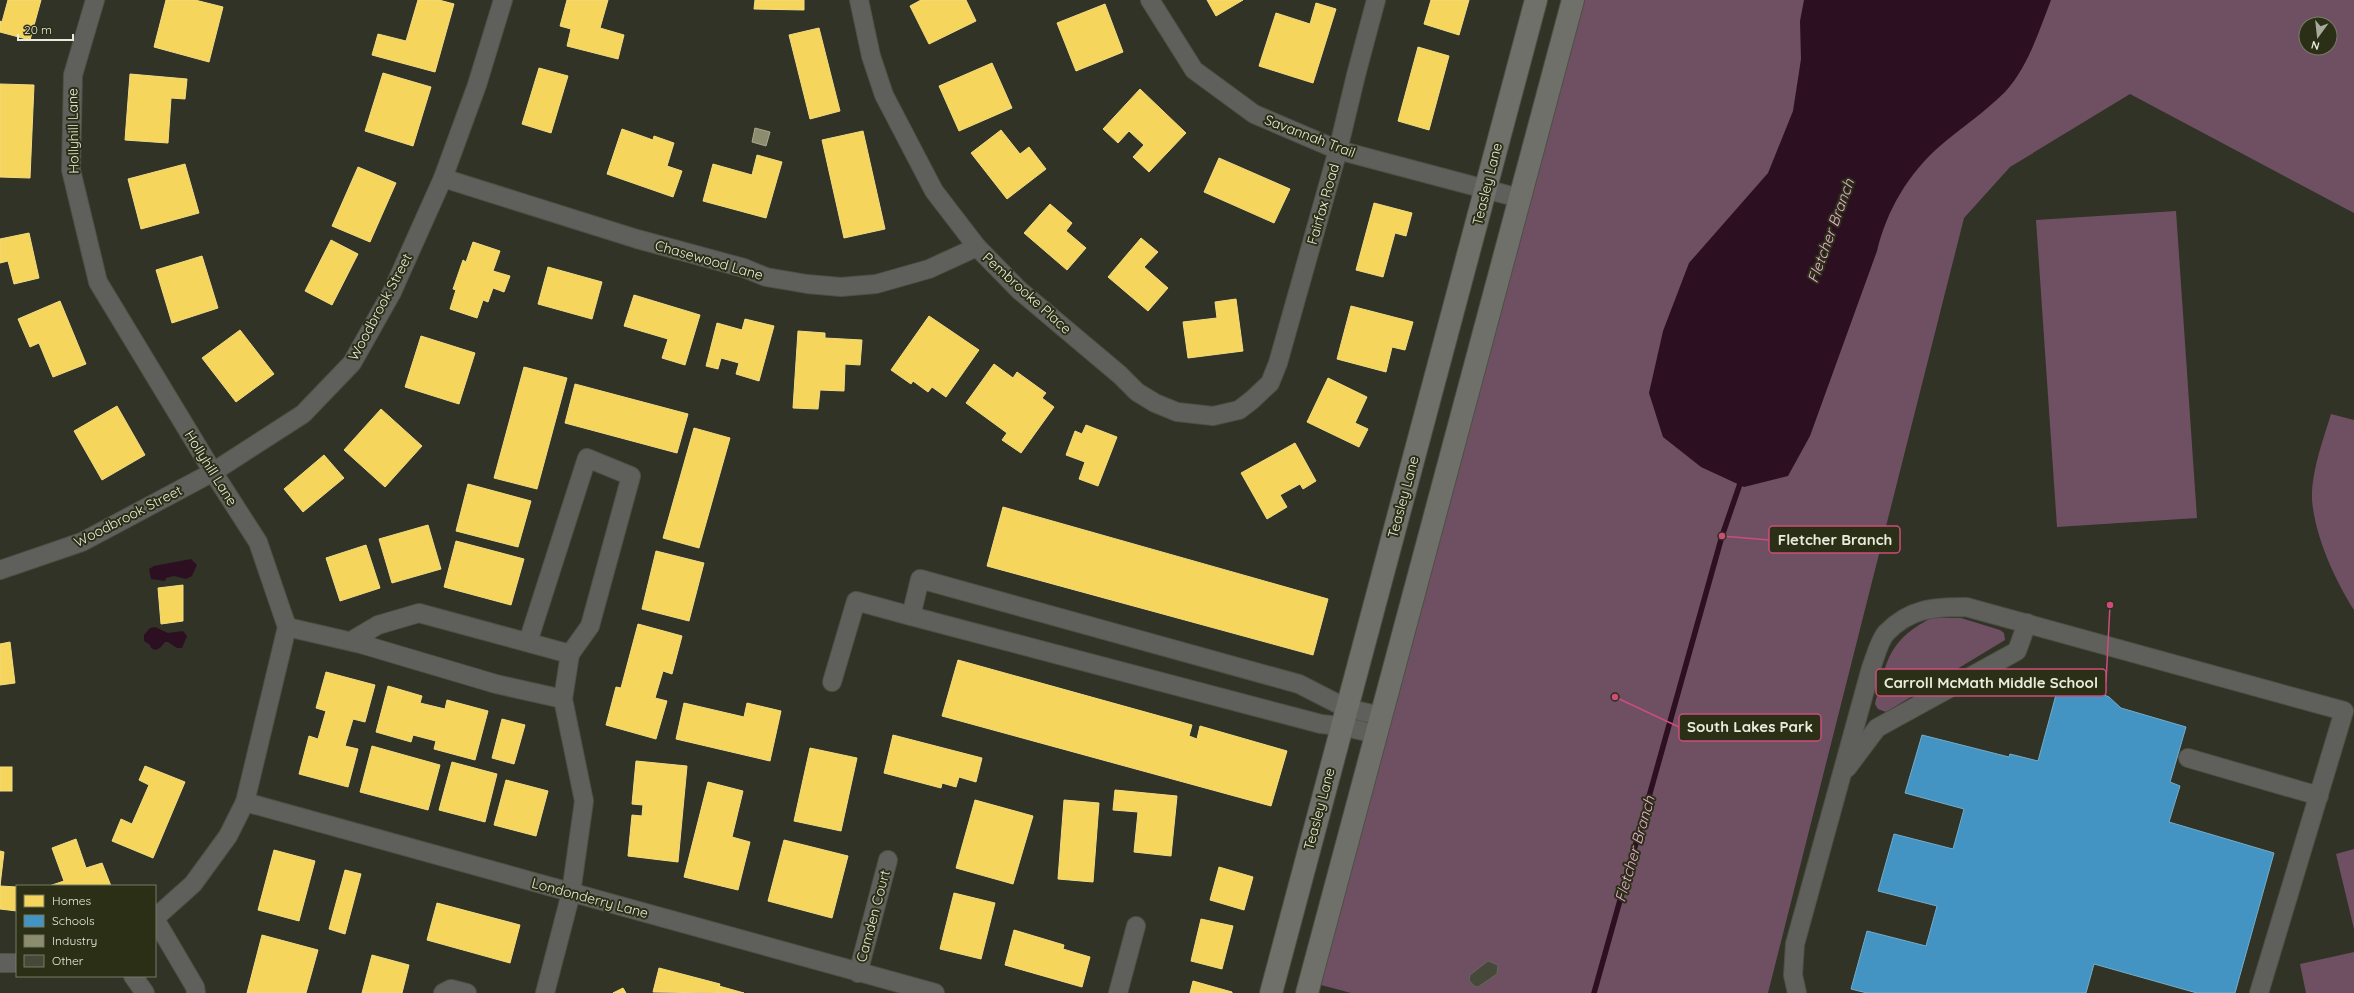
<svg xmlns="http://www.w3.org/2000/svg" width="2354" height="993" font-family="Quicksand,sans-serif">
<style>
.green{fill:#6e5062;fill-rule:evenodd}
.water{fill:#2c1022}
.homes{fill:#f6d55c;stroke:#f2dc82}
.schools{fill:#4393c3;stroke:#74aeca}
.industry{fill:#8c8c6e;stroke:#a8a98f}
.lines{fill:none;stroke-linecap:round;stroke-linejoin:round}
.stream{stroke:#2c1022;stroke-width:5.5}
.building{fill:#46483a;stroke:#65675b}
.minor-casing{stroke:#4d5044;stroke-width:20}
.major-casing{stroke:#4d5044;stroke-width:24}
.minor{stroke:#5f605b;stroke-width:18}
.major{stroke:#6f706a;stroke-width:22}
.labels{text-anchor:middle;stroke-width:4;stroke-linejoin:round;paint-order:stroke}
.street-label{font-size:14px;fill:#e8ecdc;stroke:#2b2f16}
.water-label{font-size:15px;font-style:italic;fill:#eaacd4;stroke:#2b2f16}
.leader{fill:none;stroke:#cc4d7b;stroke-width:1.5}
.callout-dot{fill:#cc4d7b;stroke:#2b2f16;stroke-width:1.5}
.callout{fill:#2b2f16;stroke:#cc4d7b;stroke-width:1.5}
.callout-label{font-size:15px;text-anchor:middle;font-weight:bold;fill:#e8ecdc}
</style>
<rect width="100%" height="100%" fill="#313326"/>
<!-- green -->
<g class="green">
<path d="M1572,0H2354V213L2130,94L2010,167L1964,218L1768,993H1351L1310,982ZM2306,24H2330V48H2306Z"/>
<path d="M2176,211L2197,518L2057,527L2036,220Z"/>
<path d="M2331,414L2354,420V610C2335,580 2315,537 2312,500C2311,473 2323,440 2331,414Z"/>
<path d="M1931,618H1961L2000,630L2004,633L2005,640L1886,712L1878,709L1875,704C1888,659 1887,642 1931,618Z"/>
<path d="M2354,849V929L2336,854Z"/>
<path d="M2354,952V993H2306L2300,964Z"/>
</g>
<!-- water -->
<g class="water">
<path d="M1804,0H2051C2039,31 2028,67 2005,92C1985,112 1961,128 1940,146C1908,174 1887,210 1877,251L1810,436L1788,476L1744,487L1701,467L1663,437L1649,393L1663,331L1689,263L1768,173L1793,111L1801,59L1800,21Z"/>
<path d="M191,559L197,565L192,576L186,579L174,576L166,578L165,581L151,579L149,569L154,566Z"/>
<path d="M155,627L168,633L183,631L187,636L182,648H177L168,642H165L160,648L155,650L151,648L150,645L144,641V635L150,628Z"/>
</g>
<!-- homes -->
<g class="homes">
<path d="M8,0H41L30,40L0,32V21L2,22Z"/>
<path d="M166,0H195L223,7L209,62L154,47Z"/>
<path d="M418,0H439L454,4L435,72L372,55L378,34L406,41Z"/>
<path d="M567,0H608L600,28L624,35L618,59L567,46L571,29L560,26Z"/>
<path d="M755,0H804V10L754,9Z"/>
<path d="M921,0H966L976,21L929,44L910,6Z"/>
<path d="M1207,0H1243L1216,16Z"/>
<path d="M1431,0H1469L1459,35L1424,24Z"/>
<path d="M1316,3L1336,9L1313,83L1259,66L1276,13L1310,24Z"/>
<path d="M1105,4L1123,52L1076,71L1057,23Z"/>
<path d="M819,28L840,111L810,119L789,35Z"/>
<path d="M1418,47L1449,56L1429,130L1398,121Z"/>
<path d="M992,63L1012,108L959,131L939,86Z"/>
<path d="M539,68L568,76L551,133L522,124Z"/>
<path d="M383,73L431,87L413,146L365,131Z"/>
<path d="M130,74L187,79L185,99L171,98L168,143L125,140Z"/>
<path d="M0,84L34,85L30,178L0,177Z"/>
<path d="M1140,89L1186,133L1149,172L1133,157L1144,145L1129,131L1118,143L1103,129Z"/>
<path d="M622,129L653,140L654,136L674,143L667,166L682,171L673,197L607,174Z"/>
<path d="M1001,130L1020,154L1029,147L1046,169L1007,199L971,153Z"/>
<path d="M863,131L885,229L844,238L822,140Z"/>
<path d="M757,155L782,162L766,218L703,201L713,164L752,175Z"/>
<path d="M1219,158L1290,189L1274,223L1204,192Z"/>
<path d="M185,164L199,213L141,229L128,179Z"/>
<path d="M358,167L396,183L370,242L332,226Z"/>
<path d="M1374,203L1412,213L1406,236L1395,233L1383,277L1356,270Z"/>
<path d="M1050,204L1072,223L1066,231L1086,248L1067,270L1024,233Z"/>
<path d="M29,233L39,278L14,284L8,261L0,263V239Z"/>
<path d="M1141,238L1158,252L1144,267L1168,288L1148,311L1108,277Z"/>
<path d="M331,240L358,254L332,305L305,291Z"/>
<path d="M473,242L500,251L493,271L510,276L504,292L493,288L488,302L483,300L477,318L450,309L456,290L453,289L463,260L466,262Z"/>
<path d="M202,256L218,308L172,323L156,270Z"/>
<path d="M548,267L602,282L592,319L538,304Z"/>
<path d="M634,295L700,315L685,365L662,358L668,339L624,326Z"/>
<path d="M1236,299L1243,351L1188,358L1183,322L1217,318L1215,302Z"/>
<path d="M60,301L86,364L53,377L39,343L30,347L18,319Z"/>
<path d="M1351,306L1413,322L1405,350L1392,347L1386,372L1337,359Z"/>
<path d="M929,316L979,350L946,397L932,387L928,392L913,381L911,384L891,370Z"/>
<path d="M745,319L774,326L759,381L736,374L739,363L721,358L718,369L706,366L717,323L742,330Z"/>
<path d="M240,330L274,374L236,402L202,358Z"/>
<path d="M798,331L825,333V338L862,340L860,365L845,364L844,391L820,390L818,409L793,408Z"/>
<path d="M421,336L475,353L459,404L405,387Z"/>
<path d="M994,364L1013,378L1017,372L1046,393L1042,398L1054,407L1021,453L1002,440L1007,433L966,403Z"/>
<path d="M524,367L567,378L537,489L494,478Z"/>
<path d="M1328,378L1367,397L1355,423L1368,429L1359,447L1307,422Z"/>
<path d="M575,384L688,414L677,453L565,423Z"/>
<path d="M117,406L145,455L102,480L74,431Z"/>
<path d="M381,409L422,446L385,487L344,450Z"/>
<path d="M1086,425L1117,437L1098,486L1079,479L1085,462L1066,455L1075,431L1082,434Z"/>
<path d="M694,428L730,438L699,548L663,538Z"/>
<path d="M1295,443L1316,481L1303,489L1300,484L1280,495L1287,507L1267,519L1241,473Z"/>
<path d="M324,455L344,478L303,512L284,489Z"/>
<path d="M468,484L531,501L518,547L456,531Z"/>
<path d="M1003,507L1328,599L1313,655L987,566Z"/>
<path d="M428,525L441,569L392,583L379,539Z"/>
<path d="M456,541L524,559L511,605L444,587Z"/>
<path d="M366,545L380,588L340,601L326,558Z"/>
<path d="M656,551L704,563L689,621L642,609Z"/>
<path d="M183,585V621L161,624L158,588Z"/>
<path d="M638,624L682,636L672,674L663,671L655,698L667,701L656,739L606,725L616,687L621,688Z"/>
<path d="M10,642L15,683L0,685V644Z"/>
<path d="M958,660L1192,725L1189,736L1197,739L1200,726L1287,751L1271,806L942,716Z"/>
<path d="M326,672L375,685L365,722L353,719L345,746L358,749L348,787L299,774L309,736L318,739L326,711L316,708Z"/>
<path d="M388,686L422,696L420,703L445,709L447,700L488,711L475,760L434,749L436,741L413,735L411,742L376,732Z"/>
<path d="M684,703L744,717L747,703L781,711L770,761L676,739Z"/>
<path d="M502,719L525,725L514,764L492,758Z"/>
<path d="M893,735L982,758L976,782L959,777L956,787L942,783L941,788L884,773Z"/>
<path d="M372,746L440,765L428,810L360,792Z"/>
<path d="M810,748L857,758L841,831L794,821Z"/>
<path d="M636,761L687,766L678,862L628,856L632,815L642,816L643,805L632,804Z"/>
<path d="M452,762L497,774L485,822L439,810Z"/>
<path d="M145,766L185,782L153,858L112,841L121,819L132,824L149,785L139,780Z"/>
<rect x="0" y="767" width="12" height="24"/>
<path d="M506,780L548,791L536,836L494,825Z"/>
<path d="M708,782L743,791L732,837L750,842L738,890L684,877Z"/>
<path d="M1115,790L1177,796L1171,856L1134,852L1138,812L1113,810Z"/>
<path d="M975,800L1033,816L1013,884L956,868Z"/>
<path d="M1064,800L1099,803L1093,882L1058,879Z"/>
<path d="M76,839L86,868L102,863L111,886H49L64,881L52,848Z"/>
<path d="M784,840L848,856L832,918L768,901Z"/>
<path d="M274,850L315,861L299,921L258,910Z"/>
<path d="M0,851L4,852L0,886L17,887V911L0,909Z"/>
<path d="M1219,867L1253,877L1244,910L1210,900Z"/>
<path d="M345,870L361,874L345,934L329,929Z"/>
<path d="M954,893L995,903L981,959L940,949Z"/>
<path d="M437,903L520,925L510,963L427,940Z"/>
<path d="M1201,919L1233,926L1222,969L1191,961Z"/>
<path d="M1014,930L1064,945L1063,949L1090,957L1082,987L1005,965Z"/>
<path d="M262,935L318,950L306,993H247Z"/>
<path d="M372,955L409,965L402,993H362Z"/>
<path d="M659,968L720,984L717,993L653,992Z"/>
<path d="M1193,981L1232,992V993H1190Z"/>
<path d="M719,986L744,993H717Z"/>
<path d="M623,988L626,993H613Z"/>
</g>
<!-- schools -->
<path class="schools" d="M2089,688L2109,697L2121,708L2186,727L2170,782L2180,786L2169,822L2274,853L2235,993H2197L2094,964L2086,993H1867L1851,989L1867,931L1926,946L1937,906L1878,891L1894,834L1953,849L1964,809L1905,793L1922,735L2009,757L2010,754L2038,761L2057,691L2068,694L2078,689Z"/>
<!-- industry -->
<path class="industry" d="M755,128L770,132L766,146L752,142Z"/>
<g class="lines">
<!-- stream -->
<path class="stream" d="M1594,993L1722,536L1742,478"/>
</g>
<!-- building -->
<path class="building" d="M1488,961L1498,965L1497,974L1478,987L1474,986L1469,980L1470,975Z"/>
<g class="lines">
<!-- minor casing -->
<g class="minor-casing">
<g id="minor">
<path d="M95,0L73,75L71,170L98,282L213,472L258,542L287,627L245,802L228,836L193,884L155,918"/>
<path d="M859,0L871,56L884,95L934,191L977,247L1019,290L1120,375L1137,392L1155,403L1177,412L1213,416L1239,410L1252,400L1270,383L1278,363L1338,150L1356,75L1376,0"/>
<path d="M1150,0L1194,70L1254,114L1338,150L1519,198"/>
<path d="M443,178L637,239L744,268L766,277L807,284L841,287L876,284L929,269L977,247"/>
<path d="M0,570L82,542L213,472L303,414L352,363L392,292L443,178L477,85L503,0"/>
<path d="M287,627L361,644L496,684L563,699"/>
<path d="M351,641L378,625L419,613L570,654L563,699L584,801L571,893L545,993"/>
<path d="M528,642L587,458L631,476L590,626L570,654"/>
<path d="M832,682L856,601L911,616"/>
<path d="M1376,734L1341,726L1321,724L911,616L920,579L1299,684L1346,708L1381,716"/>
<path d="M2188,758L2319,796"/>
<path d="M1847,768L1877,728L2017,651L2027,623"/>
<path d="M245,802L935,993"/>
<path d="M155,919L195,987L196,993"/>
<path d="M0,963H17"/>
<path d="M858,973L888,860"/>
<path d="M133,976L145,993"/>
<path d="M443,993L451,989L467,993"/>
<path d="M1118,993L1136,926"/>
<path d="M1797,993L1793,975L1795,944L1871,668C1875,658 1879,641 1886,633C1910,608 1934,607 1966,607L2344,711L2259,993"/>
</g>
</g>
<!-- major casing -->
<g class="major-casing">
<g id="major">
<path d="M1271,993L1536,0"/>
<path d="M1307,993L1573,0"/>
</g>
</g>
<!-- minor -->
<use href="#minor" class="minor"/>
<!-- major -->
<use href="#major" class="major"/>
</g>
<g class="labels">
<!-- street labels -->
<g class="street-label">
<text transform="translate(73 131) rotate(-91)" y="5">Hollyhill Lane</text>
<text transform="translate(1310 136) rotate(21)" y="5">Savannah Trail</text>
<text transform="translate(1487 184) rotate(-76)" y="5">Teasley Lane</text>
<text transform="translate(1323 204) rotate(-74)" y="5">Fairfax Road</text>
<text transform="translate(709 260) rotate(16)" y="5">Chasewood Lane</text>
<text transform="translate(1027 293) rotate(42)" y="5">Pembrooke Place</text>
<text transform="translate(380 307) rotate(-62)" y="5">Woodbrook Street</text>
<text transform="translate(211 468) rotate(58)" y="5">Hollyhill Lane</text>
<text transform="translate(1403 497) rotate(-75)" y="5">Teasley Lane</text>
<text transform="translate(128 516) rotate(-27)" y="5">Woodbrook Street</text>
<text transform="translate(1319 809) rotate(-75)" y="5">Teasley Lane</text>
<text transform="translate(590 898) rotate(15)" y="5">Londonderry Lane</text>
<text transform="translate(873 916) rotate(-75)" y="5">Camden Court</text>
</g>
<!-- water labels -->
<g class="water-label">
<text transform="translate(1831 231) rotate(-70)" y="5">Fletcher Branch</text>
<text transform="translate(1635 849) rotate(-74)" y="5">Fletcher Branch</text>
</g>
</g>
<!-- callouts -->
<path class="leader" d="M1722 536L1769 540M2110 605L2106 682M1615 697L1679 727"/>
<g class="callout-dot">
<circle cx="1722" cy="536" r="4"/>
<circle cx="2110" cy="605" r="4"/>
<circle cx="1615" cy="697" r="4"/>
</g>
<g class="callout">
<rect x="1769" y="526" width="131" height="27" rx="4"/>
<rect x="1876" y="669" width="230" height="27" rx="4"/>
<rect x="1679" y="714" width="142" height="27" rx="4"/>
</g>
<g class="callout-label">
<text x="1835" y="545">Fletcher Branch</text>
<text x="1991" y="688">Carroll McMath Middle School</text>
<text x="1750" y="732">South Lakes Park</text>
</g>
<!-- legend -->
<rect x="16" y="885" width="140" height="92" fill="#2b2f16" stroke="#777b65"/>
<rect x="24" y="895" width="20" height="12" fill="#f6d55c" stroke="#777b65"/>
<text x="52" y="905" font-size="12" fill="#e8ecdc">Homes</text>
<rect x="24" y="915" width="20" height="12" fill="#4393c3" stroke="#777b65"/>
<text x="52" y="925" font-size="12" fill="#e8ecdc">Schools</text>
<rect x="24" y="935" width="20" height="12" fill="#8c8c6e" stroke="#777b65"/>
<text x="52" y="945" font-size="12" fill="#e8ecdc">Industry</text>
<rect x="24" y="955" width="20" height="12" fill="#46483a" stroke="#777b65"/>
<text x="52" y="965" font-size="12" fill="#e8ecdc">Other</text>
<!-- north arrow -->
<g transform="translate(2318 36) rotate(195)"><circle r="19" fill="#2b2f16" stroke="#777b65"/>
<path d="M0-3L7 15L0 10L-7 15Z" fill="#a8ab9c"/>
<text y="-6" font-size="11" font-weight="bold" text-anchor="middle" fill="#e8ecdc">N</text>
</g>
<!-- scale -->
<path d="M18 34v6h55v-6" fill="none" stroke="#e8ecdc" stroke-width="2"/>
<text x="24" y="34" font-size="12" fill="#e8ecdc" stroke="#2b2f16" stroke-width="3" paint-order="stroke">20 m</text>
</svg>
